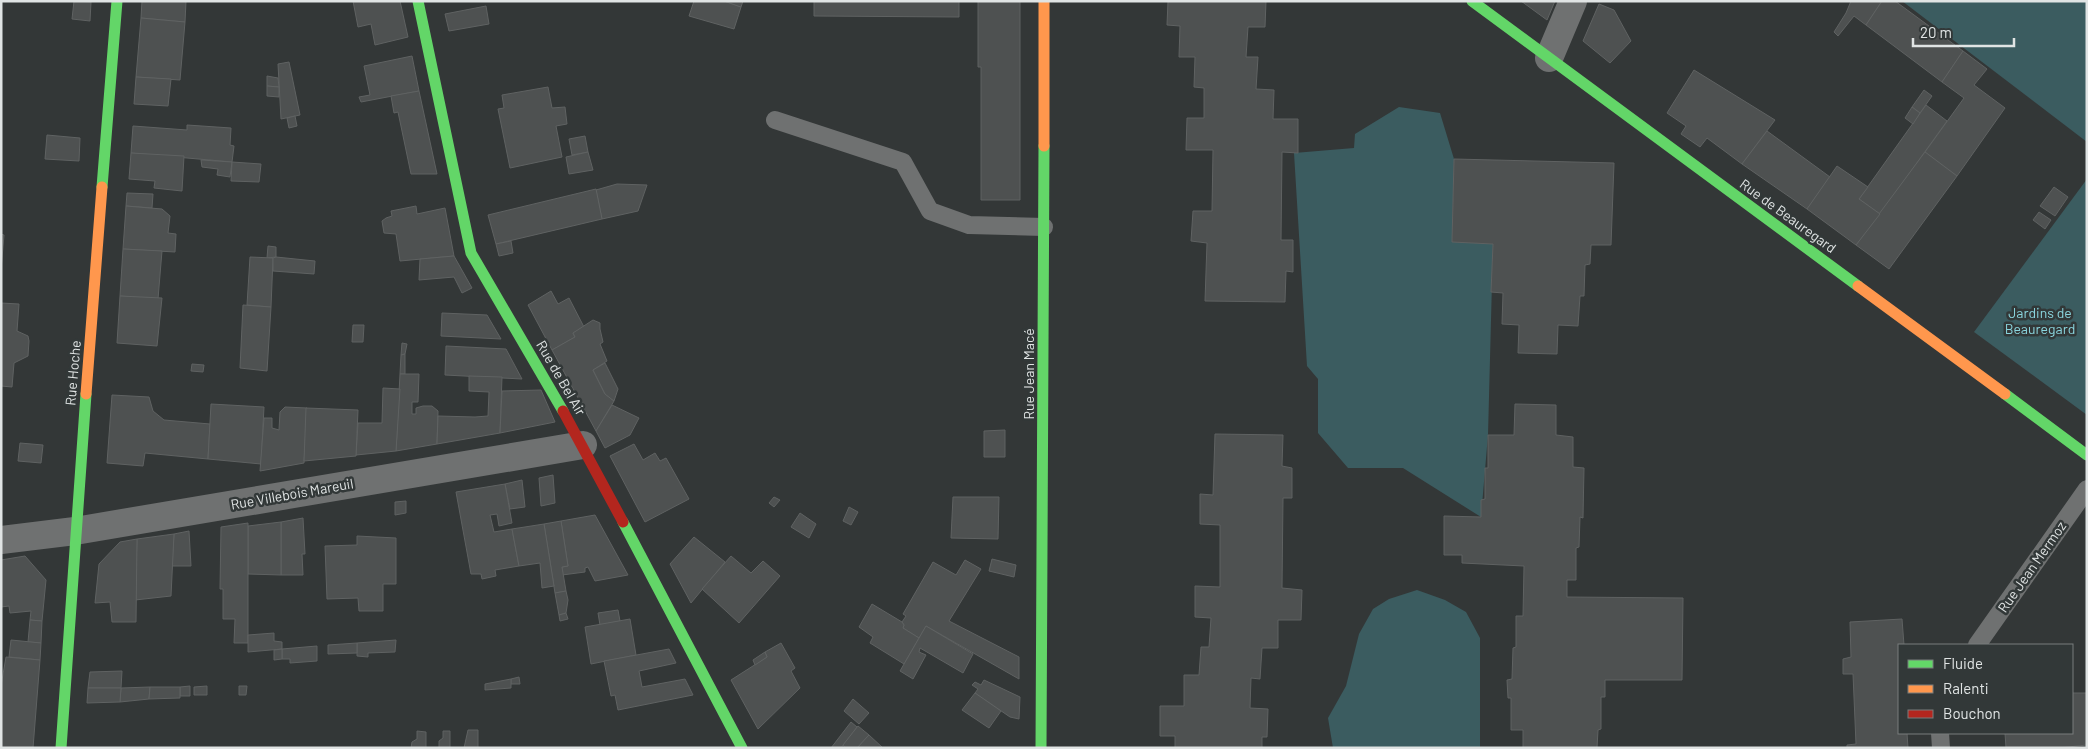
<svg xmlns="http://www.w3.org/2000/svg" width="2088" height="749" font-family="Barlow,sans-serif">
<style>
.green{fill:#3b5c60}
.building{fill:#4e5151;stroke:#5f6262}
.lines{fill:none;stroke-linecap:round;stroke-linejoin:round}
.lane{stroke:#6f7171;stroke-width:18}
.street{stroke:#6f7171;stroke-width:28}
.fast{stroke:#63d668;stroke-width:11}
.slow{stroke:#ff974d;stroke-width:11}
.jam{stroke:#b3261e;stroke-width:11}
.labels{text-anchor:middle;stroke-width:5;stroke-linejoin:round;paint-order:stroke}
.street-label{font-size:14px;fill:#e0e4e4;stroke:#323838}
.park-label{font-size:14px;fill:#8ad5de;stroke:#323838}
</style>
<rect width="100%" height="100%" fill="#333737"/>
<!-- green -->
<g class="green">
<path d="M1902,1H2087V142Z"/>
<path d="M1399,107L1440,113L1454,159L1452,241L1493,244L1488,435L1481,517L1403,468H1348L1318,433V379L1307,366L1294,153L1354,148L1355,134Z"/>
<path d="M2087,179V415L1974,332Z"/>
<path d="M1417,590L1445,600L1466,612L1480,638V748H1333L1328,718L1346,686L1359,634L1373,609L1389,599Z"/>
</g>
<!-- building -->
<g class="building">
<path d="M74,1L91,2L90,21L72,19Z"/>
<path d="M142,1H186L185,22L141,18Z"/>
<path d="M353,1H400L408,37L375,45L371,24L358,27Z"/>
<path d="M694,1H724L741,7L734,29L689,16Z"/>
<path d="M724,1H743L741,7Z"/>
<path d="M814,1H959V17L814,16Z"/>
<path d="M978,1H1020V200H981V67H978Z"/>
<path d="M1168,1H1266L1265,27H1248L1246,57H1258L1256,89L1274,90L1273,119H1298V153L1282,152L1281,240H1293V272L1286,271L1285,302L1205,301L1207,243L1191,241L1193,211H1212L1213,150H1186L1187,118H1204V88L1194,87L1195,57H1179L1180,26L1167,25Z"/>
<path d="M1521,1H1555L1547,20Z"/>
<path d="M1851,1H1882L1866,25L1854,16L1838,36L1834,32L1846,13Z"/>
<path d="M1882,1H1895L1963,51L1942,82L1866,25Z"/>
<path d="M1599,4L1614,10L1631,41L1610,63L1583,41Z"/>
<path d="M486,6L489,24L449,31L445,14Z"/>
<path d="M141,18L185,22L180,80L136,77Z"/>
<path d="M1963,51L1987,69L1974,85L2005,108L1957,176L1925,152L1964,98L1942,82Z"/>
<path d="M412,56L419,91L361,102L359,97L370,95L364,66Z"/>
<path d="M289,62L300,115L281,119L278,64Z"/>
<path d="M1694,70L1775,120L1742,164L1707,138L1700,147L1681,134L1686,126L1667,113Z"/>
<path d="M267,76L278,78L279,87L267,86Z"/>
<path d="M136,77L171,79L168,106L134,104Z"/>
<path d="M267,86L279,87V97L267,96Z"/>
<path d="M548,87L552,108L565,107L567,124L556,126L562,157L510,168L498,109L504,108L502,95Z"/>
<path d="M1924,90L1932,96L1920,113L1912,107Z"/>
<path d="M419,91L437,174H411L398,112L394,113L391,96Z"/>
<path d="M1926,105L1947,121L1880,214L1859,199Z"/>
<path d="M1912,107L1920,113L1913,124L1905,118Z"/>
<path d="M295,116L297,126L289,128L287,118Z"/>
<path d="M187,125L231,128L230,145L234,146L232,162L131,153L133,126L187,130Z"/>
<path d="M1767,131L1830,177L1807,209L1742,164Z"/>
<path d="M47,135L80,138L79,161L45,159Z"/>
<path d="M585,136L588,152L572,155L569,139Z"/>
<path d="M588,152L593,170L569,174L566,157Z"/>
<path d="M1925,152L1957,176L1889,269L1856,245Z"/>
<path d="M131,153L184,156L182,191L154,188L155,181L129,179Z"/>
<path d="M1454,159L1614,163L1611,245H1591L1590,264L1585,265L1584,296H1580L1578,326L1558,325L1557,354L1518,353L1519,325L1502,324L1503,293L1491,292L1493,244L1452,242Z"/>
<path d="M201,160L232,162L230,177L217,175L218,169L202,167Z"/>
<path d="M232,162L261,164L259,182L231,181Z"/>
<path d="M1837,166L1868,187L1859,199L1880,214L1856,245L1807,209Z"/>
<path d="M617,184L647,185L638,211L602,219L596,190Z"/>
<path d="M2054,187L2068,197L2055,216L2040,206Z"/>
<path d="M596,189L602,219L496,244L488,215Z"/>
<path d="M127,193L153,194L152,208L126,206Z"/>
<path d="M126,206L162,209L170,216L168,233L176,234L175,252L123,249Z"/>
<path d="M416,206L417,214L445,208L454,256L400,261L396,234L384,233L382,221L386,218L392,216L391,211Z"/>
<path d="M2039,212L2051,220L2045,229L2033,220Z"/>
<path d="M1,234L4,235L1,270Z"/>
<path d="M511,241L513,253L499,256L496,244Z"/>
<path d="M268,246L276,247V257L267,258Z"/>
<path d="M123,249L162,251L158,299L120,296Z"/>
<path d="M454,256L472,288L462,293L454,277L419,280L420,259Z"/>
<path d="M250,257L273,258L271,307L247,305Z"/>
<path d="M276,257L315,261L314,274L273,271V258Z"/>
<path d="M551,291L558,304L569,298L584,327L573,333L575,337L552,350L528,305Z"/>
<path d="M120,296L162,298L157,346L117,343Z"/>
<path d="M1,303L19,304L17,331L28,336L29,341L28,356L14,363L12,387L1,386Z"/>
<path d="M243,305L271,307L267,371L240,368Z"/>
<path d="M442,313L487,315L501,339L441,336Z"/>
<path d="M593,320L600,323V329L603,342L600,344L607,361L593,370L605,394L614,401L596,431L552,350L575,337L573,333Z"/>
<path d="M353,325H364L363,342H352Z"/>
<path d="M402,343L407,344L405,354L401,355Z"/>
<path d="M446,346L506,349L522,379L445,375Z"/>
<path d="M405,354V374H400L401,355Z"/>
<path d="M605,363L618,389L614,401L605,394L593,370Z"/>
<path d="M192,364L204,365L203,372L191,371Z"/>
<path d="M400,374H419L418,402H412V414H416V408L423,406H432L438,411L437,444L396,451Z"/>
<path d="M469,376L502,377L500,433L437,444L438,416L475,417L488,416L489,392L469,391Z"/>
<path d="M383,388L400,389L396,451L356,455L358,423H382Z"/>
<path d="M541,390L555,422L500,433L502,391Z"/>
<path d="M112,395L149,397L153,411L164,420L210,424L208,459L145,453L143,466L107,463Z"/>
<path d="M211,404L264,407L261,464L208,459Z"/>
<path d="M1515,404L1556,405V435L1573,437V467L1584,468L1583,518L1580,517L1579,547L1576,548V580H1567V597L1683,598L1682,680H1605V697H1601V729L1598,730L1597,748H1523V730H1511V698H1508L1507,680L1512,679L1513,648L1516,647V616H1523L1524,566L1462,563V555H1444V516L1481,517V500L1485,499V468H1488V435H1514Z"/>
<path d="M612,405L639,418L630,435L605,448L596,431Z"/>
<path d="M285,407L307,408L304,463L260,471L264,418H272V428L279,430L280,412Z"/>
<path d="M306,408L358,410L356,456L304,461Z"/>
<path d="M1005,430V457H984V431Z"/>
<path d="M1215,434L1283,435L1282,466L1292,468V498H1283L1282,588L1302,590L1301,620H1278V648H1262L1260,679L1251,678L1250,708L1268,709L1267,737H1262V748H1175V736H1160V706H1184V675H1199L1201,647H1209L1211,618L1195,617V586L1220,587V525L1200,524V494L1213,495Z"/>
<path d="M20,443L43,445L41,463L18,461Z"/>
<path d="M634,444L643,460L655,453L660,461L666,458L689,499L645,522L610,456Z"/>
<path d="M553,475L555,503L541,506L539,478Z"/>
<path d="M522,480L525,507L510,509L505,484Z"/>
<path d="M505,484L512,523L499,526L497,514L490,515L494,532L512,529L519,566L495,570L496,576L482,579L481,574H471L456,492Z"/>
<path d="M774,497L780,500L774,507L769,503Z"/>
<path d="M953,497H999L998,539L951,538Z"/>
<path d="M406,501V513L395,515V502Z"/>
<path d="M849,507L858,512L851,525L843,521Z"/>
<path d="M800,513L816,524L809,538L791,527Z"/>
<path d="M595,515L628,575L595,581L588,567L585,568V572L562,575V567L568,566L561,521Z"/>
<path d="M303,518L305,554H302L303,575H281V522Z"/>
<path d="M561,521L568,566L562,567L566,591L555,593L544,524Z"/>
<path d="M281,522V575L248,574V526Z"/>
<path d="M248,523V643H234L235,619H223V589H220L221,527Z"/>
<path d="M544,524L554,586L542,588L540,563L519,566L512,529Z"/>
<path d="M189,531L191,566H172L174,534Z"/>
<path d="M174,534L171,596L135,600L137,539Z"/>
<path d="M357,536L396,538V584H383V611H359L358,598L327,599L325,546L357,545Z"/>
<path d="M694,537L725,562L691,603L670,564Z"/>
<path d="M137,539L136,622H112L110,602L95,603L99,564L120,542Z"/>
<path d="M25,556L46,580L42,621L30,620L31,611L10,613L9,606L1,607V560Z"/>
<path d="M731,556L751,573L763,561L780,576L739,623L702,589Z"/>
<path d="M992,559L1016,565L1014,577L989,571Z"/>
<path d="M965,560L981,569L949,621L1019,657V679L926,626L919,638L903,628L904,625L902,622L906,616L903,614L933,562L956,575Z"/>
<path d="M566,591L568,600L566,613L559,615L555,593Z"/>
<path d="M872,604L902,622L904,625L903,628L919,638L904,664L870,643L873,637L859,627Z"/>
<path d="M618,610L620,621L600,625L598,613Z"/>
<path d="M566,613L568,619L560,621L559,615Z"/>
<path d="M630,619L636,655L591,664L585,627Z"/>
<path d="M1902,619L1904,645H1899V733H1907L1908,748H1847V745L1856,744L1853,674H1843V659L1851,657L1850,622Z"/>
<path d="M30,620L42,621L41,643L28,642Z"/>
<path d="M926,626L973,654L963,673L920,648L919,652L926,655L913,679L900,671Z"/>
<path d="M274,633V641L282,642V649L248,652V635Z"/>
<path d="M11,640L41,643L40,660L9,657Z"/>
<path d="M396,640L395,652L368,653V657L357,656V643Z"/>
<path d="M357,643V653L328,654V645Z"/>
<path d="M781,643L795,668L791,671L800,688L758,729L731,680L767,657L765,652Z"/>
<path d="M317,646V661L290,663V659H282V649Z"/>
<path d="M282,649V659L274,660V650Z"/>
<path d="M669,649L676,663L639,671L642,687L685,679L693,695L618,710L615,695L611,696L604,661Z"/>
<path d="M765,652L767,657L755,665L753,660Z"/>
<path d="M6,657L40,660L33,748H1V686Z"/>
<path d="M122,671L121,688H88L90,672Z"/>
<path d="M519,677L520,684H511V679Z"/>
<path d="M511,679V688L485,690V684Z"/>
<path d="M984,680L1020,697L1019,719L1010,717L975,693L978,689L972,685L975,682L981,685Z"/>
<path d="M190,686V696H180V687Z"/>
<path d="M207,686V695H194V687Z"/>
<path d="M239,686H247L246,695H239Z"/>
<path d="M150,687L149,699L120,702L121,688Z"/>
<path d="M150,687H180V698L149,699Z"/>
<path d="M88,688H121L120,702L87,703Z"/>
<path d="M975,693L1001,711L989,728L962,710Z"/>
<path d="M2072,693H2087V745L2058,748H2006L2005,733H2072Z"/>
<path d="M853,699L869,713L859,724L844,711Z"/>
<path d="M851,722L857,727L841,748H831Z"/>
<path d="M858,726L869,735L857,748H845L843,745Z"/>
<path d="M468,730H478V748H464Z"/>
<path d="M417,731L426,732V748H411L412,742L417,739Z"/>
<path d="M443,731H450V748H439V741L443,738Z"/>
<path d="M869,735L883,748H857Z"/>
</g>
<g class="lines">
<!-- lane -->
<g class="lane">
<path d="M775,120L903,162L930,211L969,225L1044,227"/>
<path d="M1977,645L2087,489"/>
<path d="M1940,733L1941,748"/>
</g>
<!-- street -->
<g class="street">
<path d="M1549,58L1573,1"/>
<path d="M1,540L75,531L583,445"/>
</g>
<!-- fast -->
<g class="fast">
<path d="M418,1L471,253L563,411"/>
<path d="M1472,1L1858,286"/>
<path d="M102,187L117,1"/>
<path d="M2005,394L2087,455"/>
<path d="M623,522L742,748"/>
<path d="M61,748L86,394"/>
<path d="M1041,748L1044,146"/>
</g>
<!-- slow -->
<g class="slow">
<path d="M1044,1V146"/>
<path d="M1858,286L2005,394"/>
<path d="M86,394L102,187"/>
</g>
<!-- jam -->
<path class="jam" d="M563,411L623,522"/>
</g>
<g class="labels">
<!-- street labels -->
<g class="street-label">
<text transform="translate(1788 216) rotate(36)" y="5">Rue de Beauregard</text>
<text transform="translate(73 373) rotate(-85)" y="5">Rue Hoche</text>
<text transform="translate(1029 374) rotate(-90)" y="5">Rue Jean Macé</text>
<text transform="translate(561 378) rotate(60)" y="5">Rue de Bel Air</text>
<text transform="translate(292 494) rotate(-10)" y="5">Rue Villebois Mareuil</text>
<text transform="translate(2032 567) rotate(-55)" y="5">Rue Jean Mermoz</text>
</g>
<!-- park labels -->
<g class="park-label">
<text x="2040" y="318">Jardins de<tspan x="2040" dy="16">Beauregard</tspan></text>
</g>
</g>
<!-- border -->
<rect width="2088" height="749" fill="none" stroke="#e0e4e4" stroke-width="5"/>
<!-- legend -->
<rect x="1898" y="644" width="175" height="90" fill="#323838" stroke="#787d7d"/>
<rect x="1908" y="660" width="25" height="8" fill="#63d668" stroke="#787d7d"/>
<text x="1943" y="669" font-size="15" fill="#e0e4e4">Fluide</text>
<rect x="1908" y="685" width="25" height="8" fill="#ff974d" stroke="#787d7d"/>
<text x="1943" y="694" font-size="15" fill="#e0e4e4">Ralenti</text>
<rect x="1908" y="710" width="25" height="8" fill="#b3261e" stroke="#787d7d"/>
<text x="1943" y="719" font-size="15" fill="#e0e4e4">Bouchon</text>
<!-- scale -->
<path d="M1913 38v8h101v-8" fill="none" stroke="#e0e4e4" stroke-width="2.5"/>
<text x="1920" y="38" font-size="15" fill="#e0e4e4" stroke="#323838" stroke-width="4" paint-order="stroke">20 m</text>
</svg>
